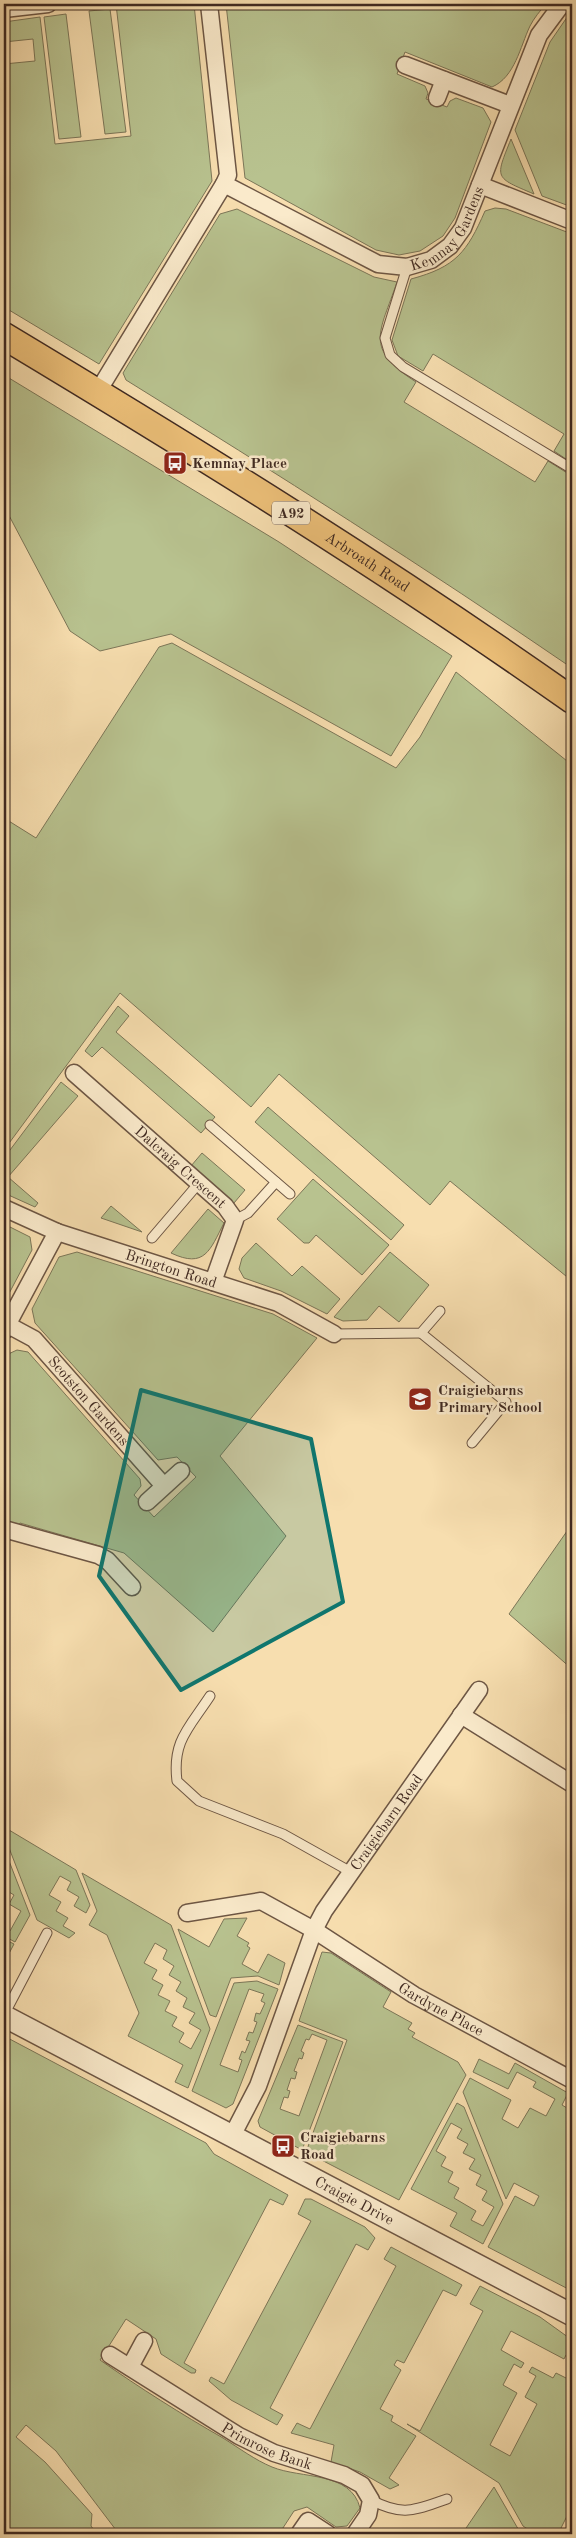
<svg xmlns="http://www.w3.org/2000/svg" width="576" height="2538" font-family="'Old Standard TT',serif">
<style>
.green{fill:#b8c28f;stroke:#7c7658;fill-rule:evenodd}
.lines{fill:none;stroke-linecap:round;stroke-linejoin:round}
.service-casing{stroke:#6d5644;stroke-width:11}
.minor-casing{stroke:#6d5644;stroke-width:19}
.tertiary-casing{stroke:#6d5644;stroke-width:24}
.primary-casing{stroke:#3f2921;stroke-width:29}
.service{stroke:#faeacb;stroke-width:9}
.minor{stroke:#faeacb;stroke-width:16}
.tertiary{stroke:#faeacb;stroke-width:21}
.primary{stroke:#ecbf78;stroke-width:26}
.marked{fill:#0f766e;fill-opacity:0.2;stroke:#0f766e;stroke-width:4;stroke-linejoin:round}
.labels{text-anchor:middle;stroke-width:5;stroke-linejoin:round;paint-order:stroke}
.shield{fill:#faeacb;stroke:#776354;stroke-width:1}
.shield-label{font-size:14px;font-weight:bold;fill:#3f2921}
.street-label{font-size:15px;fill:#3f2921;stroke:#faeacb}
.poi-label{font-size:15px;font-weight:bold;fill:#3f2921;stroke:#faeacb;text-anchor:start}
</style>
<rect width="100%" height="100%" fill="#f7deaf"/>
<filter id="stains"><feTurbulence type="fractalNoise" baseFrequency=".004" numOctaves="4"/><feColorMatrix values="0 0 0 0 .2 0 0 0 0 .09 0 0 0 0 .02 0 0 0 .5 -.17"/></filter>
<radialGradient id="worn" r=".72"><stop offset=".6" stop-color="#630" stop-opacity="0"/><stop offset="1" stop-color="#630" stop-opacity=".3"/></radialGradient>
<!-- green -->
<g class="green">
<path d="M116,4H194L212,181L99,364L4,307V64L35,61L33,39L4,42V22L40,17L55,144L131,136Z"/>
<path d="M226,4H546C540,11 534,18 530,26C520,47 515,77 492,87L405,52L397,74L425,86L428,93L426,99L447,107L450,101L456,98L483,108L491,122L455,218L443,236L420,251L399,255L376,250L245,178Z"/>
<path d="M110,9L126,132L105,134L89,11Z"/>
<path d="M572,10V207L542,196L515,130L550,42Z"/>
<path d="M66,14L81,137L59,139L44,17Z"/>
<path d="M511,139L534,194C494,177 495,179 511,139Z"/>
<path d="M495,208L506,209L572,234V463L554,451L564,434L433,354L423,371L398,356L392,340L411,279C456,267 467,252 485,211Z"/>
<path d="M237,209L374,277L397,282C380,333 363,348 416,382L404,402L535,482L548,461L572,476V668C426,568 276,473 126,380L123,373L220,214Z"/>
<path d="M4,375L279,542L452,656L391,756L171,634L100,651L70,631L4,506Z"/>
<path d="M172,643L396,768L420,737L456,672L572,765V1281L450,1181L430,1205L279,1074L251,1107L120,993L4,1150V818L36,838L159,647Z"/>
<path d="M118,1006L129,1016L116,1032L215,1117L201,1133L102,1047L92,1057L85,1051Z"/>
<path d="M61,1082L78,1096L8,1177L38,1203L35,1207L4,1193V1158Z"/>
<path d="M268,1107L404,1225L391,1240L255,1122Z"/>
<path d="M202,1153L245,1190L234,1203L191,1166Z"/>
<path d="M313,1179L389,1245L362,1275L316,1235L309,1243H304L277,1219Z"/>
<path d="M111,1206L142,1232L101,1218Z"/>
<path d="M208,1209L224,1223C210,1250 205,1269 171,1253Z"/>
<path d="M4,1224L30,1237L32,1250L4,1303Z"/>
<path d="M256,1243L292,1276L302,1266L340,1299L327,1314L281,1291L244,1278L239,1269L242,1258Z"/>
<path d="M77,1252L273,1314L317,1338L220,1456L286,1536L213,1632L124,1553L20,1523L18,1526L4,1523V1356L17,1350L28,1352L140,1479L141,1486L134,1495L154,1517L196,1477L177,1457L158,1460L35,1323L32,1309L59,1257Z"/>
<path d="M390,1252L429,1285L399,1322L379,1306L367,1320L343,1321L334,1317Z"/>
<path d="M572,1524V1571L567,1585L572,1589V1669L509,1614Z"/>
<path d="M4,1827L76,1870L90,1905L86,1913L74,1906L79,1897L67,1890L71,1882L60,1876L49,1895L61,1902L56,1911L68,1918L63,1926L75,1933L69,1938L37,1920L4,1835Z"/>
<path d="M4,1848L30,1915L15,1942L4,1936V1927L10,1931L21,1911L9,1904L14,1895L4,1889L8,1879L4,1877Z"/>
<path d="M82,1873L171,1925L210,2029L188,2088L175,2082L183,2065L128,2036L139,2013L107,1935L89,1925L97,1911ZM155,1943L167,1950L163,1959L174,1966L169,1975L181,1982L176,1991L187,1998L183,2007L195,2013L189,2023L201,2030L191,2049L179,2042L184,2033L172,2026L177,2017L165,2011L170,2001L158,1995L163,1985L152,1979L157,1970L144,1963Z"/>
<path d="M247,1918L237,1936L249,1943L247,1946L250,1948L242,1964L258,1973L268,1954L285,1963L279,1985L258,1976L231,1978L216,2017L210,2015L178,1929L209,1947L224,1919Z"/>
<path d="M4,1939L14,1944L4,1963Z"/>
<path d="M322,1952L331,1953L391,1992L383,2007L412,2023L408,2029L415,2033L412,2037L458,2062L466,2075L399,2200L306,2152L347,2040L299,2021Z"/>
<path d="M257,1981L278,1989L233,2104L226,2108L192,2091L234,1983ZM249,1989L264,1994L261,2001L265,2003L260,2014L256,2013L254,2021L257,2022L253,2033L249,2032L246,2040L250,2041L245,2053L242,2051L239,2059L242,2060L238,2072L220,2065Z"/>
<path d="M298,2025L343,2042L302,2150L260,2127L258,2121ZM312,2034L327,2040L299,2116L280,2109L284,2097L288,2098L290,2091L287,2090L291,2078L295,2079L297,2072L294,2071L299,2058L302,2059L304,2053L301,2051L306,2039L309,2040Z"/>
<path d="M4,2036L206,2143L214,2154L288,2195L283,2205L270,2199L184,2363L196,2370L195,2373H191L161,2354L156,2339L126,2319L100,2360C140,2388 181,2414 223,2438C239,2448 255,2460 272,2467C301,2479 351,2471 360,2508L347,2526L336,2527L307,2507L294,2511L279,2534H119L56,2451L26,2425L16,2437L45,2462L92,2514L91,2526L97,2534H4Z"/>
<path d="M479,2059L509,2074L515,2063L568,2093L562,2105L572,2111V2291L488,2247L515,2196L534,2206L539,2196L514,2183L506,2199L463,2092L470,2078L511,2100L502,2119L518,2128L530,2108L546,2116L555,2099L533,2087L536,2082L517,2072L508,2089L473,2072Z"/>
<path d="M457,2103L464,2107L503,2204L483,2244L450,2226L457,2213L411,2189ZM451,2123L462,2129L457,2138L468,2144L463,2153L475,2159L469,2169L481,2175L476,2185L487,2191L482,2200L494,2207L483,2226L471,2220L476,2211L454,2198L459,2188L448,2182L453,2172L441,2166L446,2157L436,2151Z"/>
<path d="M305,2199H311L365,2227L375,2238L368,2250L356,2244L270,2408L283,2415L277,2425L231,2400L209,2381L211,2377L224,2384L311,2221L298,2214Z"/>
<path d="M391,2247L462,2285L456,2296L443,2290L404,2363L397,2360L394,2365L401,2370L380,2409L393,2416L391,2421L416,2436L389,2478L399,2485L390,2489L360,2472L331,2462L334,2445L291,2433L297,2423L310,2429L396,2266L384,2259Z"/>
<path d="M480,2286L540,2317L572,2340V2358L566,2355L564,2359L511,2331L501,2350L524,2363L521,2368L514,2364L503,2385L517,2393L490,2445L510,2456L537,2404L525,2397L536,2376L529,2372L532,2367L553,2378L556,2373L572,2381V2506L559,2532L563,2534H535L523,2526L499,2483L407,2424L420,2431L483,2311L470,2304Z"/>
<path d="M494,2487L521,2534H462Z"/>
</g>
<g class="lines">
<!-- service casing -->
<g class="service-casing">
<g id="service">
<path d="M407,267L385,338L390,355L403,367L572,469"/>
<path d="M210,1125L290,1194"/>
<path d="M235,1220L248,1213L276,1182"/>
<path d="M152,1238L199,1183"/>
<path d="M421,1333L506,1402L472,1443"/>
<path d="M334,1334L421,1333L440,1311"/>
<path d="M210,1696C189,1728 172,1741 177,1781L199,1801L283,1834L351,1872"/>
<path d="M4,2015L47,1933"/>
<path d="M371,2500C404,2517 414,2510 447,2499"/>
</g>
</g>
<!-- minor casing -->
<g class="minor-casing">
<g id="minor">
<path d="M4,9L48,4"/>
<path d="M405,65L510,105"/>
<path d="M437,98L444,80"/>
<path id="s1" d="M224,184L378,264L407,267L431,260L450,246L463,228L539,35L562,4"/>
<path d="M480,185L572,221"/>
<path d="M97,393L224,184L228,175L209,4"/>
<path id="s2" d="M74,1073L225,1206L235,1220L213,1282"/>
<path id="s3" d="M4,1208L57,1232L278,1303L334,1334"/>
<path id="s4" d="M8,1325L34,1339L164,1486"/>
<path d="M4,1331L57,1232"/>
<path d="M147,1502L181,1471"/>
<path d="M4,1529L98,1555L107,1560L132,1587"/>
<path d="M461,1715L572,1784"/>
<path id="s5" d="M187,1913L261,1901L314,1930L414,1995L572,2080"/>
<path id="s6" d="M232,2136L258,2086L314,1930L324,1911L479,1690"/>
<path id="s7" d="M110,2355L239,2436L274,2453L344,2475L362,2485L371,2500L368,2515L355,2534"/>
<path d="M130,2367L144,2341"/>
<path d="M299,2534L308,2521L328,2534"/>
</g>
</g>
<!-- tertiary casing -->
<g class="tertiary-casing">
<g id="tertiary">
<path id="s8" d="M4,2016L572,2315"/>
</g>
</g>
<!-- primary casing -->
<g class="primary-casing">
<g id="primary">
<path id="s9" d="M4,336C197,452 388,570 572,700"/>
</g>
</g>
<!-- service -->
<use href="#service" class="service"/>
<!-- minor -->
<use href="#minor" class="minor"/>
<!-- tertiary -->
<use href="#tertiary" class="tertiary"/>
<!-- primary -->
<use href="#primary" class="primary"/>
</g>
<!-- marked area -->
<path class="marked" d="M141,1390L311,1439L343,1602L181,1690L99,1576Z"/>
<!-- icons -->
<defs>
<g id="bus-square" transform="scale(1.25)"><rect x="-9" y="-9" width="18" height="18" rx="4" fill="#8f2418" stroke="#faeacb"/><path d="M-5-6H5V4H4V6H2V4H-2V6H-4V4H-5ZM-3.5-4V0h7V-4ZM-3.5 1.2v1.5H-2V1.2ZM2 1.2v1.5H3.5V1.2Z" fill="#fff"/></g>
<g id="school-square" transform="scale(1.25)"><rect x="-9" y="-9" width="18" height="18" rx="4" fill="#8f2418" stroke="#faeacb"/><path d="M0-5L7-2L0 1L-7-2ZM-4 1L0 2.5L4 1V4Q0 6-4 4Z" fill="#fff"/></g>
</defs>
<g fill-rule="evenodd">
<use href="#bus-square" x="175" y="463"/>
<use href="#school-square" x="420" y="1399"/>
<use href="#bus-square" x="283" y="2146"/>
</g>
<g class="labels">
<!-- shield labels -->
<rect class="shield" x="272" y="501.5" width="38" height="23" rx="4"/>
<g class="shield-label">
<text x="291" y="518">A92</text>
</g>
<!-- street labels -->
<g class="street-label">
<text dy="5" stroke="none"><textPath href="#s1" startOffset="262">Kemnay Gardens</textPath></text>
<text dy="5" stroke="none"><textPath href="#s9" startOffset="428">Arbroath Road</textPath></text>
<text dy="5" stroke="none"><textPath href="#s2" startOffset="142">Dalcraig Crescent</textPath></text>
<text dy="5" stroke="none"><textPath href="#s3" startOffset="178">Brington Road</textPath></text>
<text dy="5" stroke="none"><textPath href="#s4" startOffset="112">Scotston Gardens</textPath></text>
<text dy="5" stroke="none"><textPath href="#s6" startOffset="352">Craigiebarn Road</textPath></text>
<text dy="5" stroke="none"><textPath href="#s5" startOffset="285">Gardyne Place</textPath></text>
<text dy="5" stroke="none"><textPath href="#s8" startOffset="396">Craigie Drive</textPath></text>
<text dy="5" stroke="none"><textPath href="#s7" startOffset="182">Primrose Bank</textPath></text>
</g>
<!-- poi labels -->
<g class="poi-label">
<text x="192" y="468">Kemnay Place</text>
<text x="438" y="1395">Craigiebarns<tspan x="438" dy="17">Primary School</tspan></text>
<text x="300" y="2142">Craigiebarns<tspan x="300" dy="17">Road</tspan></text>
</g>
</g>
<!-- margin -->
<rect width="576" height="2538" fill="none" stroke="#f7deaf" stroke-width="20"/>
<rect x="5" y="5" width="566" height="2528" fill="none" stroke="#3f2921" stroke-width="2.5"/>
<rect x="10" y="10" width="556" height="2518" fill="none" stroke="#3f2921"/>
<rect width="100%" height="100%" filter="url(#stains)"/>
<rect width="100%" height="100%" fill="url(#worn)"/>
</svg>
